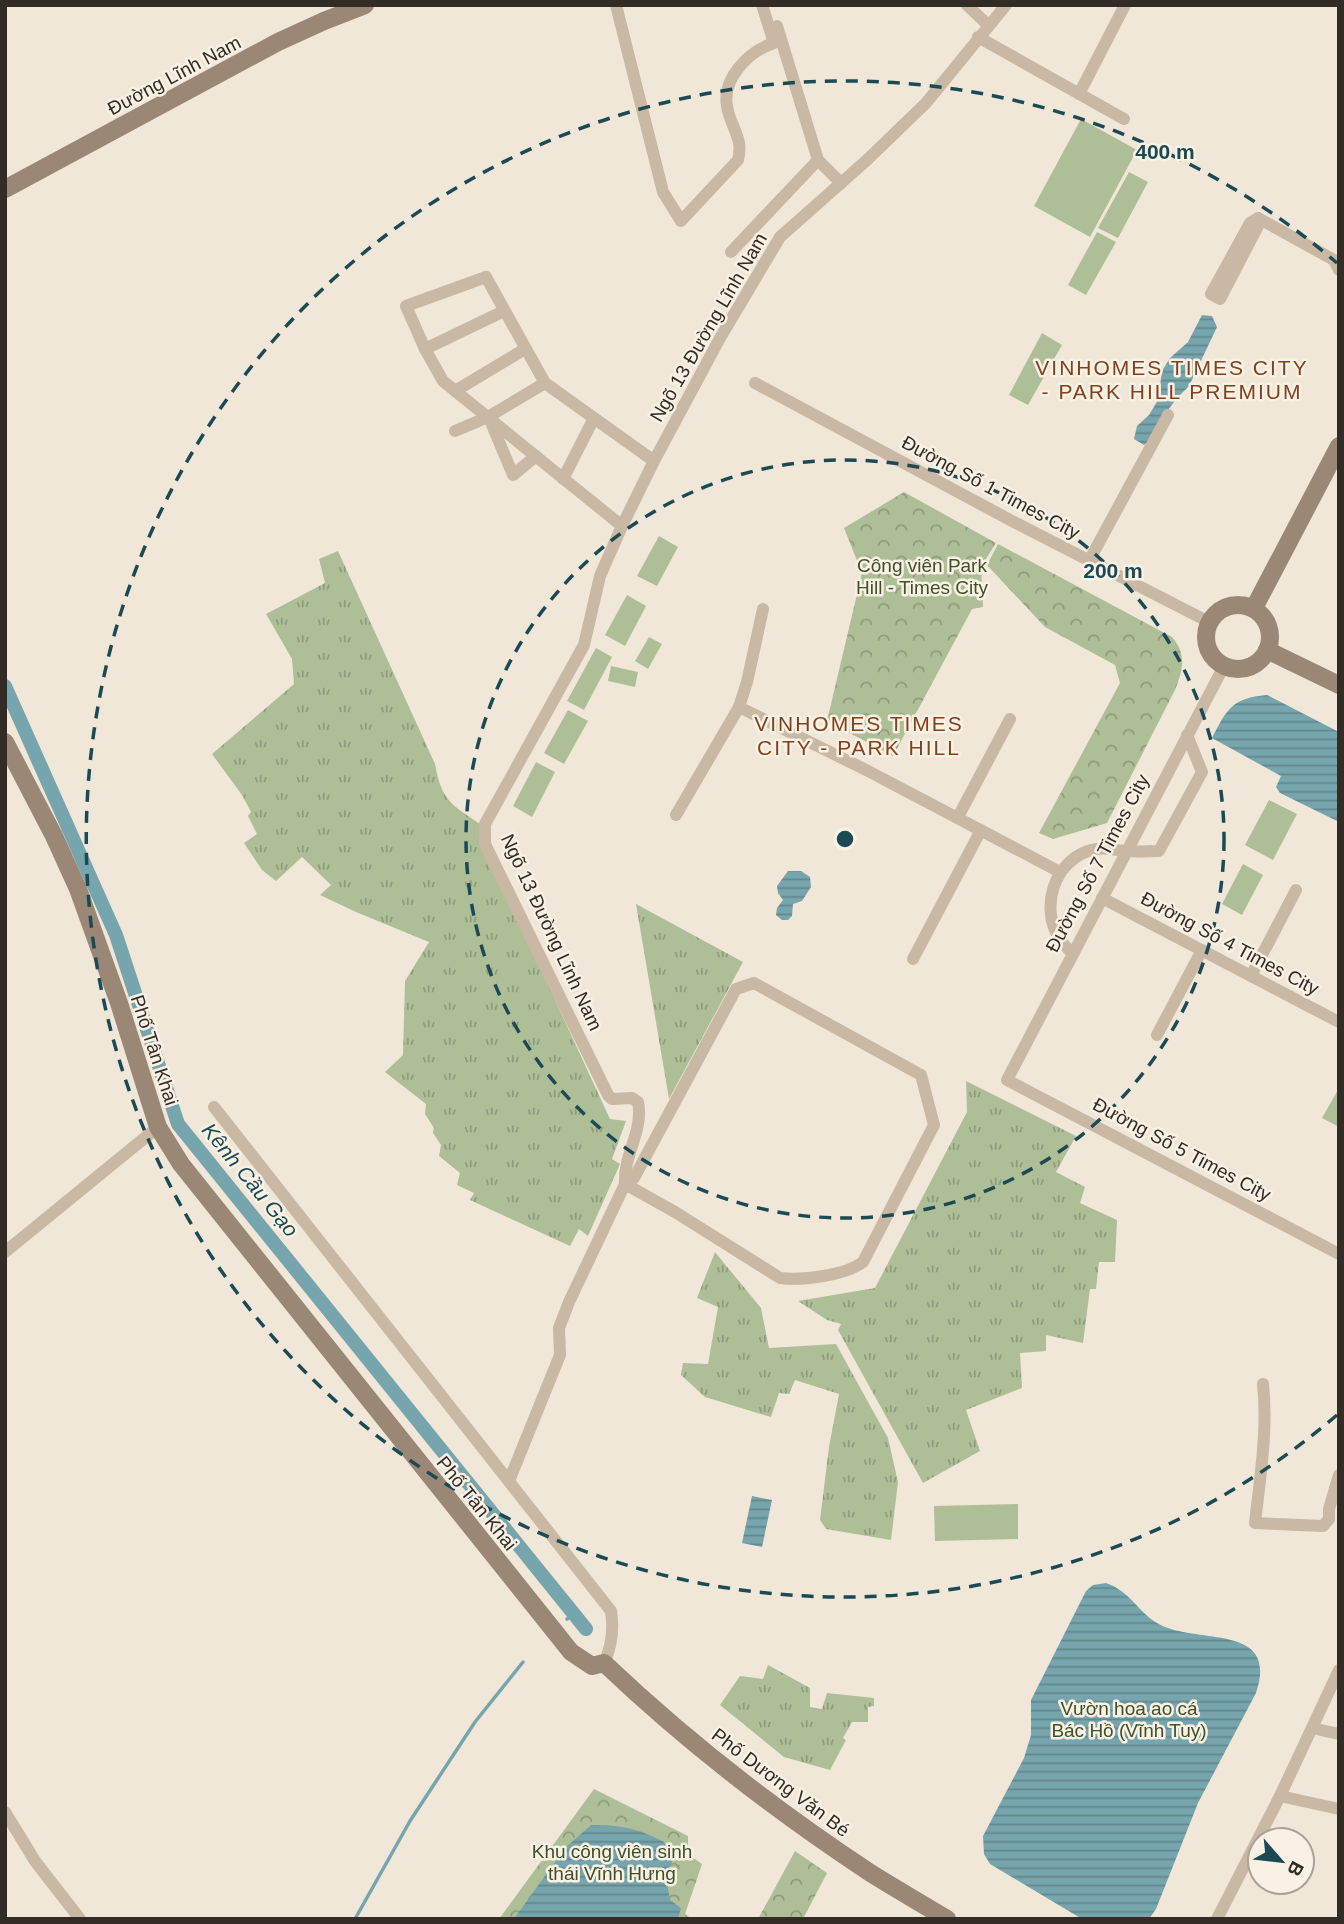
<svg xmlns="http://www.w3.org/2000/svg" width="1344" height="1924" font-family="Helvetica,sans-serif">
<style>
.grass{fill:url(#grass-tufts)}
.park{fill:url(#park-crowns)}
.garden{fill:#aebf98}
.water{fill:url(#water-rules)}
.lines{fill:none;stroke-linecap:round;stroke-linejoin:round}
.stream{stroke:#77a5ad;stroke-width:3.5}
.canal{stroke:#77a5ad;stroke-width:14}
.street{stroke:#c8b8a4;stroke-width:12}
.secondary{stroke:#9b8776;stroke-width:18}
.ring{fill:none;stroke:#1c4a54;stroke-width:3.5;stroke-dasharray:12 9}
.labels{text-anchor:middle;stroke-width:5;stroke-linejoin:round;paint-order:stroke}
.street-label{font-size:19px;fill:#332b26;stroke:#f8f1e4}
.park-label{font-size:19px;fill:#3f512a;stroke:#f8f1e4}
.neighbourhood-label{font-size:21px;letter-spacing:2px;fill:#814220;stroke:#f8f1e4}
.water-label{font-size:21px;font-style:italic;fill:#1c4a54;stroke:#f8f1e4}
.centre{fill:#1c4a54;stroke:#f8f1e4;stroke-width:3.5}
.ring-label{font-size:21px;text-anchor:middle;font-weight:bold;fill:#1c4a54;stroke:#f8f1e4;stroke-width:5;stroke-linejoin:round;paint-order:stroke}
</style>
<defs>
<pattern id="grass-tufts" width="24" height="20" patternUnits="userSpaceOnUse" patternTransform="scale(1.75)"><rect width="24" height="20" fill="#aebf98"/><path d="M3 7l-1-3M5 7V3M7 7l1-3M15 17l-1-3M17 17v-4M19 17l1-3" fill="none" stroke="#8e9b7c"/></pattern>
<pattern id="park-crowns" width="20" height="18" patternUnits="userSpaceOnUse" patternTransform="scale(1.75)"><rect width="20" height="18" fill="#aebf98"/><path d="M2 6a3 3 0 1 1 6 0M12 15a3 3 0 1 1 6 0" fill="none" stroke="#8e9b7c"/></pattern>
<pattern id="water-rules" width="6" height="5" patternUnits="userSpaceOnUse" patternTransform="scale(1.75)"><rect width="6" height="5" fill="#77a5ad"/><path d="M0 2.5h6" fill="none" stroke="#62878d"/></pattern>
</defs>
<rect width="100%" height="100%" fill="#f0e7d8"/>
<!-- grass -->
<g class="grass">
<path d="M338,551L435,764C442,803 453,805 483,826V844L610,1119L626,1121L612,1159L620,1164L588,1236L579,1229L570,1246L470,1200L474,1193L457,1185L460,1173L439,1156L441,1145L433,1133L434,1128L425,1114L426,1104L385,1072L403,1055L405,981L429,942L356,912L320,895L331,885L302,857L276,881L262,870L244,843L257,834L248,816L251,812L242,795L212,754L294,684L292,659L266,614L325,583L319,559Z"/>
<path d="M636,904L743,962L669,1099Z"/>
<path d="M966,1081L1076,1136L1056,1172L1085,1187L1080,1203L1117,1220L1115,1262H1099L1096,1289H1090L1083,1343L1046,1335V1351L1020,1353L1022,1388L966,1410L980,1451L923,1483L838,1330L841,1324L827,1320L798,1301L875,1288L967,1112Z"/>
<path d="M715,1252L761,1308L769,1348L836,1344L888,1438L898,1482L891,1540L826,1529L820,1520L829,1447L839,1394L795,1380L789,1394L779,1393L771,1417L705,1397L681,1375L683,1363L708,1364L718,1307L697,1298Z"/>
<path d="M768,1665L810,1688V1707L822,1709L827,1693L874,1698V1706L868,1707V1722H852L843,1738L846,1740L830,1770L784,1757L720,1705L740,1676L763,1679Z"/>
</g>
<!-- park -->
<g class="park">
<path d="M904,492L996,543L981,567L983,607L972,609L893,756L827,721L862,573L844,528Z"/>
<path d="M998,544L1172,637C1187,654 1183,670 1175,690L1107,823L1053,839L1039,833L1120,683L1115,665L1045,627L987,565Z"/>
<path d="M594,1789L688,1836V1854L702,1864L685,1914L692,1919H499Z"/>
<path d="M795,1851L827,1873L803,1919H758Z"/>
</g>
<!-- garden -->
<g class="garden">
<path d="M1081,119L1137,150L1090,237L1034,206Z"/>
<path d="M1129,172L1148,182L1118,238L1098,228Z"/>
<path d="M1097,232L1116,242L1086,295L1068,285Z"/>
<path d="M1042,333L1062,345L1028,405L1009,395Z"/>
<path d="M659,536L678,547L657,586L637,576Z"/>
<path d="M627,595L646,606L625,646L605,635Z"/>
<path d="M649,637L662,644L648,669L635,661Z"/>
<path d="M596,648L612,657L584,710L567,701Z"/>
<path d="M611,666L638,672L635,687L608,681Z"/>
<path d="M568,710L588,721L564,764L544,753Z"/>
<path d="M536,762L555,772L532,817L513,806Z"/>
<path d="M1269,800L1297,814L1273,860L1245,845Z"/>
<path d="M1243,864L1263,875L1242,915L1222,904Z"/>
<path d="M1339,1088V1127L1322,1118Z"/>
<path d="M1018,1504V1539L935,1541L934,1506Z"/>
</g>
<!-- water -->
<g class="water">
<path d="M1202,315L1212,316L1217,327L1189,386L1177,398L1159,422L1154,438L1144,445L1134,439L1137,426L1149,415L1158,400L1162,371L1170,358L1188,342Z"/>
<path d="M1267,695L1339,732V822L1280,793L1276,787L1281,776L1212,738C1227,709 1232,698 1267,695Z"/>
<path d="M788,871H801L810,877L811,887L802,901L793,904L792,916L788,920H782L776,915L777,908L783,900L778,893L777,886Z"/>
<path d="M752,1496L772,1500L762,1547L742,1543Z"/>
<path d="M1106,1583C1130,1591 1137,1611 1157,1623C1195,1646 1280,1621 1256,1693L1198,1803L1156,1909L1149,1919H1082L990,1864L984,1854L983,1836L1024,1758L1031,1735V1700L1086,1591L1093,1585Z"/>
<path d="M591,1825C620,1825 638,1828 664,1842L672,1862L666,1877L670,1900L681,1908L678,1919H514L565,1848Z"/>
</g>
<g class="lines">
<!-- stream -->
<g class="stream">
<path d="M567,1619L573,1613"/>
<path d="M355,1919L410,1821L475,1722L523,1662"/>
</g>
<!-- canal -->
<path class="canal" d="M5,686L116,935L178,1124L586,1629"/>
<!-- street -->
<g class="street">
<path d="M616,5L663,192L681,221L738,160C744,137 730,127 727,106C722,78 749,51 774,43L762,5"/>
<path d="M967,5L988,25"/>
<path d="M777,26L818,160L841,183"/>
<path d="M978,37L1124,119"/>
<path d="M1079,94L1125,5"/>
<path d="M1258,218V226L1220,299L1211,294L1250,223Z"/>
<path d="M1258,218L1334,260L1339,270"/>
<path d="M731,252L818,160"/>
<path d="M425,349L504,311"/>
<path d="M755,383L1012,521L1209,622"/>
<path d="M455,391L525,349"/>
<path d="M490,420L513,475L536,456"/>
<path d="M455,431L488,417L545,383"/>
<path d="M563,479L594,418"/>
<path d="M622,526L443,381L425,349L406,306L486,277L545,383L654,461"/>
<path d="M1089,561L1168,415"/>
<path d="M1224,666L1007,1080L1339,1254"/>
<path d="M739,707L870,772L1060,872"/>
<path d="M676,815L739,707L747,682L763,609"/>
<path d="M958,817L1010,719"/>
<path d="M1102,898L1339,1022"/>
<path d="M1073,954C1068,949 1062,943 1059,938C1040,907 1054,863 1088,851C1102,846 1113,850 1126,851C1137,852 1149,851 1159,851L1202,772L1187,735"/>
<path d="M913,959L981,830"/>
<path d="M1251,976L1296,890"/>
<path d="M1157,1035L1202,950"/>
<path d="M214,1107L611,1611C614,1630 612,1646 604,1663"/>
<path d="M625,1184C623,1156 644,1130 638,1102L632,1098L612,1099L608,1095L485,844V824L584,645L600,576L622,526L654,461L720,338L780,237L867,160L926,103L1006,5"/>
<path d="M5,1252L158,1127"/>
<path d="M1263,1384C1268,1429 1260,1478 1255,1523L1323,1526L1329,1519"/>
<path d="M509,1481L560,1355L559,1328L569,1302L625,1184L634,1178L736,989L754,983L921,1075L934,1125L863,1262C846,1275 802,1281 780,1278L675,1212L625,1184"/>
<path d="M1329,1519V1509L1339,1475"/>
<path d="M1312,1728L1339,1734"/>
<path d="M1280,1796L1339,1809"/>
<path d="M5,1812L35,1861L80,1919"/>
<path d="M1217,1919L1280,1796L1339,1670"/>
</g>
<!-- secondary -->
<g class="secondary">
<path d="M5,189L278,42L324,21L365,5"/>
<circle cx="1238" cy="637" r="32"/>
<path d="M1254,608L1339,446"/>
<path d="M1267,650L1339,685"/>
<path d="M5,742L54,836L78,889L119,1003L158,1127L181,1164L571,1652L592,1666L604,1663C685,1740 775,1810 869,1872C894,1888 921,1903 947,1919"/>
</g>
</g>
<!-- distance rings -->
<g class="ring">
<circle cx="845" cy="839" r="379"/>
<path d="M1337 1415A758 758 0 1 1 1337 263"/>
</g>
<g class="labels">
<!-- street labels -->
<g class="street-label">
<text transform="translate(174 75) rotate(-28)" y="7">Đường Lĩnh Nam</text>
<text transform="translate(708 327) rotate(-60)" y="7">Ngõ 13 Đường Lĩnh Nam</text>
<text transform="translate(991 487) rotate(28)" y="7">Đường Số 1 Times City</text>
<text transform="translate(1097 863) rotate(-62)" y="7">Đường Số 7 Times City</text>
<text transform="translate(552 932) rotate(65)" y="7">Ngõ 13 Đường Lĩnh Nam</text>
<text transform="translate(1230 943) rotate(28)" y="7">Đường Số 4 Times City</text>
<text transform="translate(155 1050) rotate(72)" y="7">Phố Tân Khai</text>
<text transform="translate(1182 1149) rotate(28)" y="7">Đường Số 5 Times City</text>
<text transform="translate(477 1503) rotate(51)" y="7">Phố Tân Khai</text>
<text transform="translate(781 1782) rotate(37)" y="7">Phố Dương Văn Bé</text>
</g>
<!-- park labels -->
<g class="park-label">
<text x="922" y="572">Công viên Park<tspan x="922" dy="22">Hill - Times City</tspan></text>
<text x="1129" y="1715">Vườn hoa ao cá<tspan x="1129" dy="22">Bác Hồ (Vĩnh Tuy)</tspan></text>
<text x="612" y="1858">Khu công viên sinh<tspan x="612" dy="22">thái Vĩnh Hưng</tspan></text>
</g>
<!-- neighbourhood labels -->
<g class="neighbourhood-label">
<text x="1172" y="375">VINHOMES TIMES CITY<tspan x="1172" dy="24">- PARK HILL PREMIUM</tspan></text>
<text x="859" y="731">VINHOMES TIMES<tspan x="859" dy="24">CITY - PARK HILL</tspan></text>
</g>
<!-- water labels -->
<g class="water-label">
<text transform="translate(250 1180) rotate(51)" y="7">Kênh Cầu Gạo</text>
</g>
</g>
<circle cx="845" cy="839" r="10" class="centre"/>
<g class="ring-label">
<text x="1165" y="159">400 m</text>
<text x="1113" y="578">200 m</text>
</g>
<!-- border -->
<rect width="1344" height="1924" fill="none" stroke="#332b26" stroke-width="14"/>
<!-- north arrow -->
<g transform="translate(1281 1861) rotate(118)"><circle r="33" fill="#f8f1e4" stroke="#a9a298" stroke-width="2"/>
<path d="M0-5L12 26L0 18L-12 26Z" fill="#1c4a54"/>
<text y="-10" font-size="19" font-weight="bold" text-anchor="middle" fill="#332b26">B</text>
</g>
</svg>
